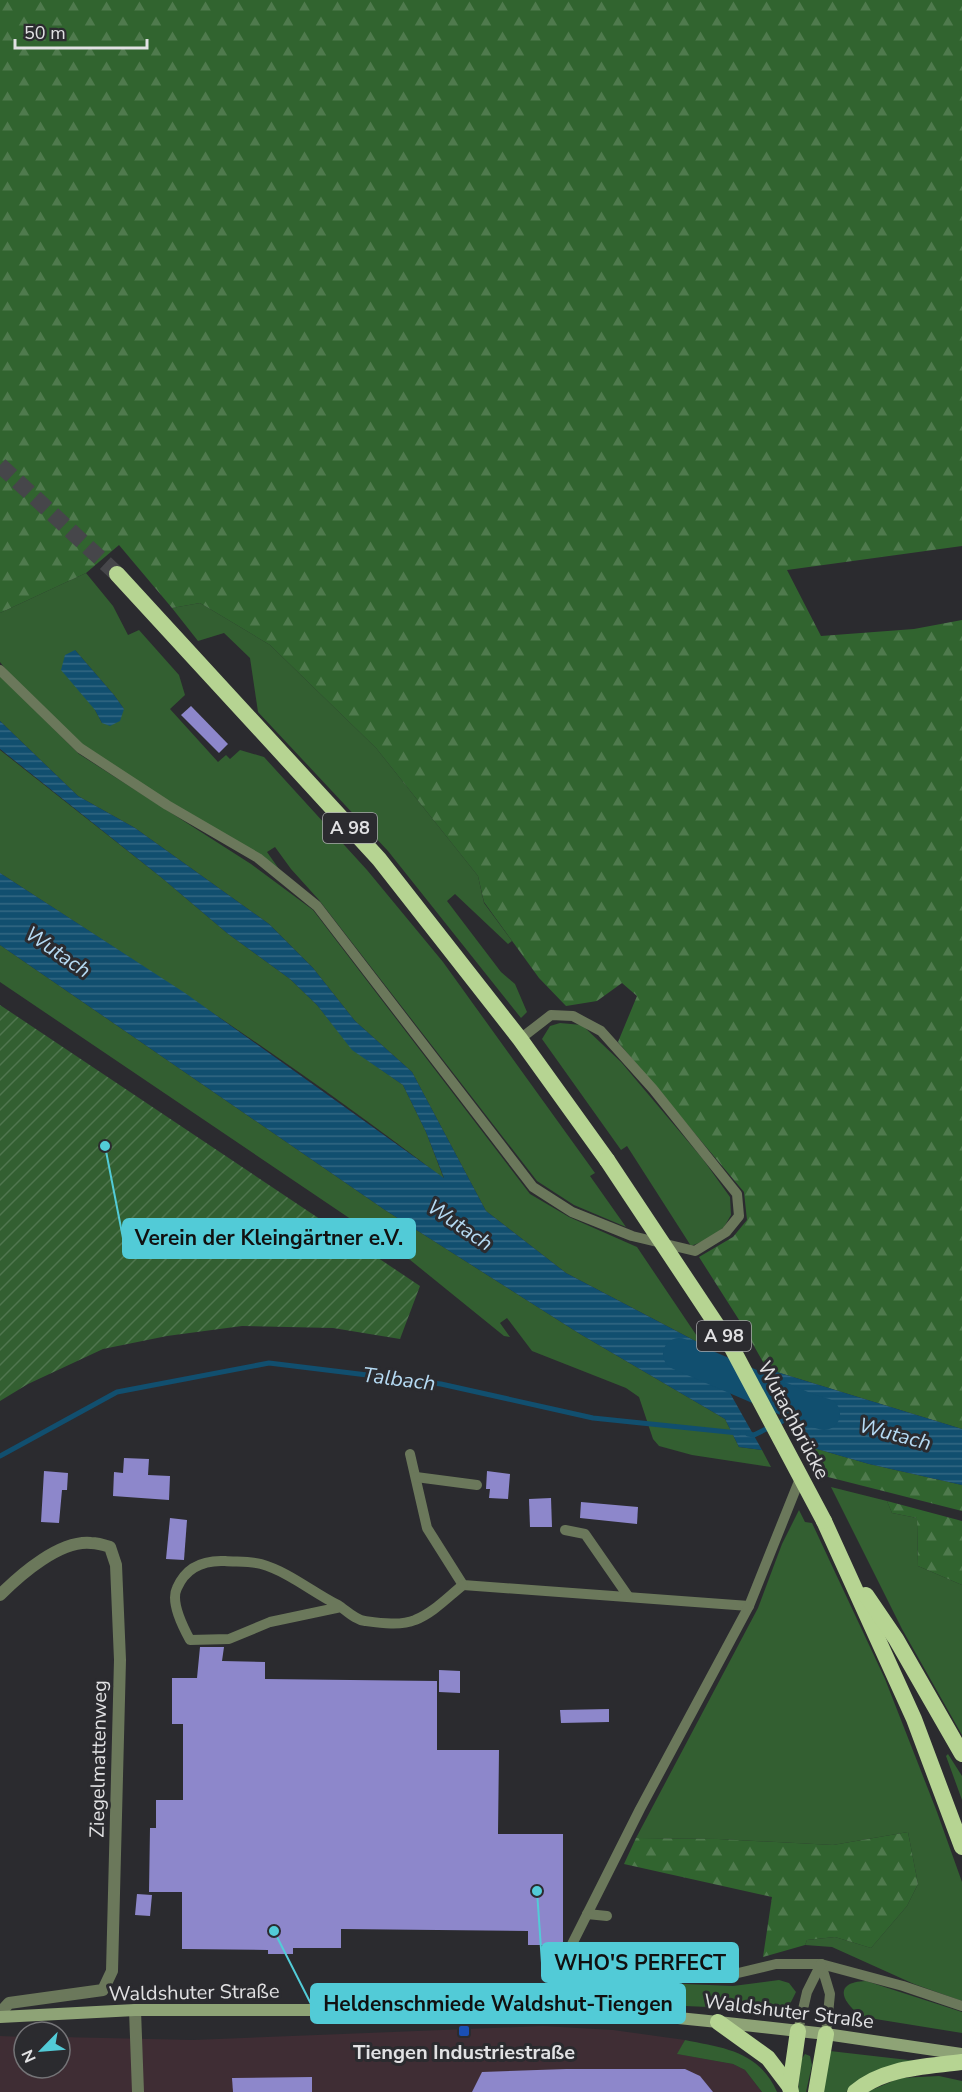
<svg xmlns="http://www.w3.org/2000/svg" width="962" height="2092" font-family="'Nunito Sans',sans-serif">
<style>
.commercial{fill:#3f2d34}
.green{fill:#335f31;fill-rule:evenodd}
.forest{fill:url(#forest-firs)}
.garden{fill:url(#garden-furrows)}
.water{fill:url(#water-rules)}
.lines{fill:none;stroke-linecap:round;stroke-linejoin:round}
.stream{stroke:#114f6f;stroke-width:5}
.river{stroke:#114f6f;stroke-width:32}
.building{fill:#8d87cb}
.trunk-tunnel{stroke:#46464a;stroke-width:16;stroke-dasharray:16 8;stroke-linecap:butt}
.service{stroke:#6b785b;stroke-width:10}
.minor{stroke:#6b785b;stroke-width:12}
.secondary{stroke:#8ea376;stroke-width:12}
.trunk{stroke:#b6d492;stroke-width:16}
.trunk-bridge{stroke:#b6d492;stroke-width:16}
.transit-dot{fill:#1a4fb4;stroke:#2b2b2f;stroke-width:2}
.labels{text-anchor:middle;stroke-width:6;stroke-linejoin:round;paint-order:stroke}
.shield{fill:#2b2b2f;stroke:#aaaaad;stroke-width:1.5}
.shield-label{font-size:18px;font-weight:bold;fill:#e1e1e3}
.street-label{font-size:20px;fill:#e1e1e3;stroke:#2b2b2f}
.poi-label{font-size:20px;font-weight:bold;fill:#e1e1e3;stroke:#2b2b2f}
.water-label{font-size:21px;font-style:italic;fill:#b5daf3;stroke:#2b2b2f}
.leader{fill:none;stroke:#52cbd7;stroke-width:2}
.callout-dot{fill:#52cbd7;stroke:#2b2b2f;stroke-width:2}
.callout{fill:#52cbd7;stroke:#52cbd7;stroke-width:2}
.callout-label{font-size:21px;text-anchor:middle;font-weight:bold;fill:#111}
</style>
<defs>
<pattern id="forest-firs" width="22" height="20" patternUnits="userSpaceOnUse" patternTransform="scale(1.5)"><rect width="22" height="20" fill="#31642f"/><path d="M5 1l3.5 6h-7zM16 11l3.5 6h-7z" fill="#4f7a4d"/></pattern>
<pattern id="garden-furrows" width="10" height="10" patternUnits="userSpaceOnUse" patternTransform="scale(1.5)"><rect width="10" height="10" fill="#335f31"/><path d="M-1 1l2-2M0 10L10 0M9 11l2-2" fill="none" stroke="#50764f"/></pattern>
<pattern id="water-rules" width="6" height="5" patternUnits="userSpaceOnUse" patternTransform="scale(1.5)"><rect width="6" height="5" fill="#114f6f"/><path d="M0 2.5h6" fill="none" stroke="#336883"/></pattern>
</defs>
<rect width="100%" height="100%" fill="#2b2b2f"/>
<!-- commercial -->
<path class="commercial" d="M543,2026L613,2030L685,2040L678,2054L733,2064L745,2070L762,2092H0V2036L24,2037V2068H60V2037L193,2040Z"/>
<!-- green -->
<g class="green">
<path d="M86,573L113,606L128,635L139,630L179,675L185,695L170,709L218,762L226,755L230,759L240,750L264,757L367,870L443,962L595,1173L590,1176L626,1227L574,1205L537,1181L319,900L291,869L275,847L267,852L279,869L165,799L81,744L12,677L0,662V613ZM75,650L114,695L124,709L102,723L95,710Z"/>
<path d="M200,603L270,645L376,748L478,876L484,903L512,941L508,944L455,894L447,901L501,972L515,984L527,1012L521,1018L388,851L258,712L250,658L224,633L198,641L172,608Z"/>
<path d="M0,676L79,754L251,864L313,910L530,1194L569,1217L637,1247L703,1345L566,1273L486,1211L412,1072L355,1021L313,968L269,924L135,828L78,796L0,721Z"/>
<path d="M0,750L162,878L227,933L290,979L317,1005L353,1050L403,1085L426,1132L444,1179C302,1069 151,971 0,873Z"/>
<path d="M0,945L385,1210L580,1334L725,1419L739,1447L762,1450L771,1467L692,1455L659,1446L653,1439L639,1397L626,1388L532,1351L507,1318L500,1323L510,1337L504,1336L404,1255L0,982Z"/>
<path d="M560,1023L582,1025L621,1062L702,1158L730,1197L731,1215L724,1227L709,1239L691,1246L627,1146L621,1150L542,1039L550,1026Z"/>
<path d="M831,1487L887,1501L892,1513L917,1518L918,1566L962,1585V1735L902,1629Z"/>
<path d="M799,1510L805,1522L812,1523L885,1679L937,1812L962,1882V2001L914,1984L832,1947L805,1945L807,1940L835,1937L871,1948L907,1906L918,1884L908,1832L833,1845L718,1839L636,1838L758,1608L782,1544Z"/>
<path d="M948,1754L962,1776V1800L946,1756Z"/>
<path d="M565,1979L733,1986L779,1980L789,1983L796,1992L790,2004L776,2010L573,2001L529,1995Z"/>
<path d="M866,1981L962,2012V2033L863,2017C843,2004 831,1982 866,1981Z"/>
<path d="M685,2040C724,2048 759,2051 777,2092H762L745,2070L733,2064L677,2054Z"/>
<path d="M830,2051L917,2061L864,2077L846,2092H821Z"/>
<path d="M805,2054L810,2056L812,2065L806,2092H798L801,2060Z"/>
<path d="M939,2076L962,2081V2092H867L900,2078Z"/>
</g>
<!-- forest -->
<g class="forest">
<path d="M0,0H962V546L787,570L821,636L914,629L962,620V1429L767,1369L741,1323L699,1257L733,1237L747,1220L744,1192L618,1042L637,996L622,983L597,1001L566,1006L539,978L484,902L478,876L376,748L270,645L200,603L172,608L119,545L86,573L0,613Z"/>
<path d="M810,1447L869,1464L962,1485V1511L824,1476Z"/>
<path d="M887,1501L962,1521V1585L918,1566L917,1518L892,1513Z"/>
<path d="M908,1832L918,1884L907,1906L871,1948L835,1937L807,1940L805,1945L763,1957L772,1897L624,1864L636,1838L718,1839L833,1845Z"/>
</g>
<!-- garden -->
<path class="garden" d="M0,1005L420,1286L400,1339L333,1328L242,1326L167,1336L103,1349L28,1384L0,1401Z"/>
<!-- water -->
<g class="water">
<path d="M75,650L114,695L124,709L120,721L110,726L102,723L95,710L61,670L65,655Z"/>
<path d="M0,721L78,796L135,828L269,924L313,968L355,1021L412,1072L486,1211L566,1273L703,1345L762,1450L739,1447L725,1419L580,1334L385,1210L0,945V873L185,993L444,1178L426,1132L403,1085L352,1050L317,1005L290,979L227,933L162,878L0,749Z"/>
<path d="M767,1369L962,1429V1485L869,1464L810,1447Z"/>
</g>
<g class="lines">
<!-- stream -->
<g class="stream">
<path d="M748,1434L754,1435L799,1413"/>
<path d="M0,1456L117,1392L269,1363L441,1384L593,1418L738,1433"/>
</g>
<!-- river -->
<path class="river" d="M679,1354L807,1409L824,1414"/>
</g>
<!-- building -->
<g class="building">
<path d="M191,706L228,744L219,753L181,715Z"/>
<path d="M124,1458L149,1459L148,1475L170,1476L169,1500L113,1496L114,1472L123,1473Z"/>
<path d="M44,1471L68,1473L67,1490H62L59,1523L41,1522Z"/>
<path d="M487,1471L510,1474L508,1499L489,1498L490,1489H486Z"/>
<path d="M551,1498L552,1527H530L529,1499Z"/>
<path d="M581,1502L638,1507L637,1524L580,1518Z"/>
<path d="M170,1518L187,1520L184,1560L166,1559Z"/>
<path d="M200,1647H224L222,1661L265,1662V1679L437,1681V1750H499L498,1834H563V1945H528V1931L341,1929V1948H293V1954H268V1950L182,1949V1892H149L150,1828H156V1800H183V1724H172V1678H197Z"/>
<path d="M439,1670L460,1671V1693L439,1692Z"/>
<path d="M609,1709V1722L561,1723L560,1710Z"/>
<path d="M137,1894L152,1895L150,1916L135,1915Z"/>
<path d="M566,2069H685L700,2076L713,2092H472L482,2072Z"/>
<path d="M312,2077V2092H233L232,2078Z"/>
</g>
<g class="lines">
<!-- trunk-tunnel -->
<path class="trunk-tunnel" d="M0,465L117,574"/>
<!-- service -->
<g class="service">
<path d="M0,670L80,748L167,805L258,858L317,906L533,1187L572,1212L632,1236L695,1251L726,1232L739,1216L737,1194L653,1089L601,1031L573,1016L551,1015L520,1039"/>
<path d="M410,1454L427,1528L463,1585L749,1606"/>
<path d="M801,1476L749,1606L640,1809L559,1970L734,1974L776,1964H821L903,1986L962,2006"/>
<path d="M416,1477L477,1485"/>
<path d="M565,1530L585,1534L628,1596"/>
<path d="M341,1607L270,1622L229,1639L190,1640C183,1627 170,1602 177,1588C186,1567 204,1560 225,1561C236,1562 250,1561 261,1564C289,1572 312,1592 338,1605C346,1610 355,1620 365,1621C380,1623 401,1626 415,1620C433,1613 448,1597 463,1585"/>
<path d="M587,1914L607,1916"/>
<path d="M821,1964L830,1994L826,2034"/>
<path d="M798,2031L807,1992L821,1964"/>
</g>
<!-- minor -->
<g class="minor">
<path d="M0,1595C21,1574 60,1540 91,1543C97,1543 104,1545 110,1547L116,1565L120,1660L112,1971L103,1990L9,2003L0,2013"/>
<path d="M135,2010L138,2092"/>
</g>
<!-- secondary -->
<path class="secondary" d="M0,2017L135,2010H319L458,2006L520,2007L609,2011L718,2022L826,2034L962,2054"/>
<!-- trunk -->
<g class="trunk">
<path d="M117,574L379,859L520,1039L607,1160"/>
<path d="M824,1521L914,1719L962,1847"/>
<path d="M866,1595L896,1639L962,1754"/>
<path d="M718,2022L768,2058L790,2087"/>
<path d="M791,2092L790,2087L798,2031"/>
<path d="M816,2092L826,2034"/>
<path d="M855,2092C884,2067 925,2067 962,2062"/>
</g>
<!-- trunk-bridge -->
<path class="trunk-bridge" d="M607,1160L732,1348L824,1521"/>
</g>
<!-- markers -->
<rect class="transit-dot" x="458" y="2025" width="12" height="12" rx="3"/>
<g class="labels">
<!-- shield labels -->
<g class="shield">
<rect x="323" y="813" width="54" height="30" rx="4.5"/>
<rect x="697" y="1321" width="54" height="30" rx="4.5"/>
</g>
<g class="shield-label">
<text x="350" y="834">A 98</text>
<text x="724" y="1342">A 98</text>
</g>
<!-- street labels -->
<g class="street-label">
<text transform="translate(794 1420) rotate(62)" y="7">Wutachbrücke</text>
<text transform="translate(98 1759) rotate(-89)" y="7">Ziegelmattenweg</text>
<text transform="translate(194 1992) rotate(-1)" y="7">Waldshuter Straße</text>
<text transform="translate(789 2011) rotate(7)" y="7">Waldshuter Straße</text>
</g>
<!-- poi labels -->
<g class="poi-label">
<text x="464" y="2059">Tiengen Industriestraße</text>
</g>
<!-- water labels -->
<g class="water-label">
<text transform="translate(58 952) rotate(34)" y="7">Wutach</text>
<text transform="translate(460 1225) rotate(34)" y="7">Wutach</text>
<text transform="translate(399 1379) rotate(7)" y="7">Talbach</text>
<text transform="translate(895 1434) rotate(15)" y="7">Wutach</text>
</g>
</g>
<!-- callouts -->
<path class="leader" d="M105 1146L123 1238M537 1891L542 1963M274 1931L311 2004"/>
<g class="callout-dot">
<circle cx="105" cy="1146" r="6"/>
<circle cx="537" cy="1891" r="6"/>
<circle cx="274" cy="1931" r="6"/>
</g>
<g class="callout">
<rect x="123" y="1219" width="292" height="39" rx="6"/>
<rect x="542" y="1943" width="196" height="39" rx="6"/>
<rect x="311" y="1984" width="374" height="39" rx="6"/>
</g>
<g class="callout-label">
<text x="269" y="1245">Verein der Kleingärtner e.V.</text>
<text x="640" y="1970">WHO'S PERFECT</text>
<text x="498" y="2011">Heldenschmiede Waldshut-Tiengen</text>
</g>
<!-- north arrow -->
<g transform="translate(42 2050) rotate(245)"><circle r="28" fill="#2b2b2f" stroke="#747477" stroke-width="1.5"/>
<path d="M0-4.5L10 22L0 15L-10 22Z" fill="#52cbd7"/>
<text y="-9" font-size="16" font-weight="bold" text-anchor="middle" fill="#e1e1e3">N</text>
</g>
<!-- scale -->
<path d="M15 39v9h132v-9" fill="none" stroke="#e1e1e3" stroke-width="3"/>
<text x="24" y="39" font-size="18" fill="#e1e1e3" stroke="#2b2b2f" stroke-width="4.5" paint-order="stroke">50 m</text>
</svg>
